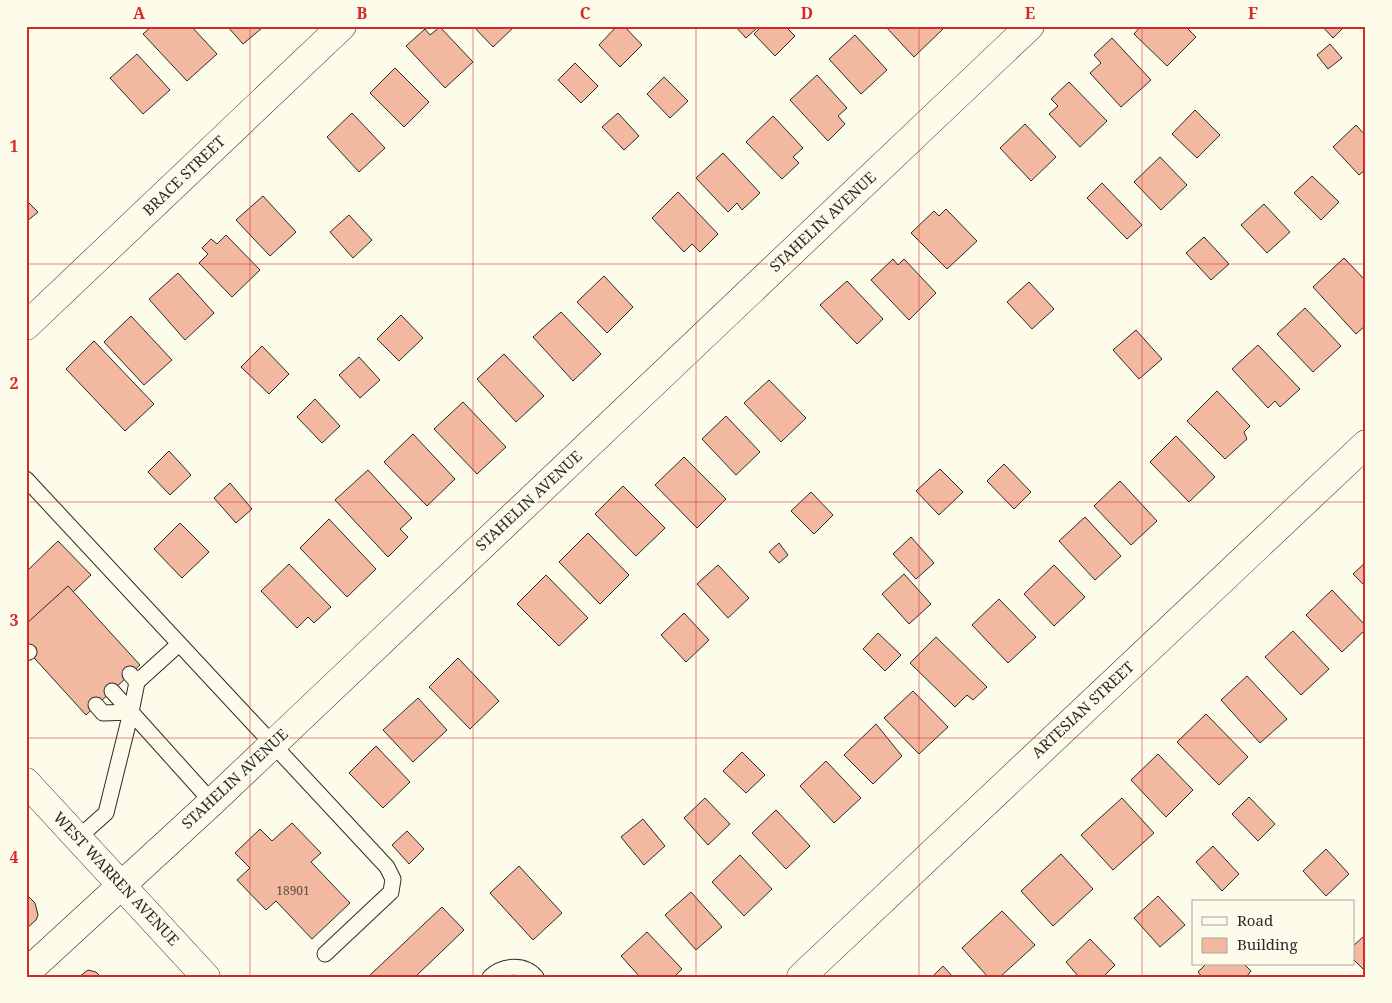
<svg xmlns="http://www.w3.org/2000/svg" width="1392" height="1003" font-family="'Noto Serif',serif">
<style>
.building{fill:#f2b8a0;stroke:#2b2b2b}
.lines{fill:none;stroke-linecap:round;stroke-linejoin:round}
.lane-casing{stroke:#2b2b2b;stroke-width:17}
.street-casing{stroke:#2b2b2b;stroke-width:29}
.secondary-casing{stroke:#2b2b2b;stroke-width:29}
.lane{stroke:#fdfbea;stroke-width:15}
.street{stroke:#fdfbea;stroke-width:28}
.secondary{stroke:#fdfbea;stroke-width:28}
.grid{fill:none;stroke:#d62828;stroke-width:1;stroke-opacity:0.55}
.labels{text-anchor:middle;stroke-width:4;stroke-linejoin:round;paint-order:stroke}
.number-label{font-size:12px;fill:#5d4e48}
.street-label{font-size:15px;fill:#2b2b2b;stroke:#fdfbea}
.neatline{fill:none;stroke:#d62828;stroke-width:2}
.grid-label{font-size:16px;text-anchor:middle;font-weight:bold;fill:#d62828}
</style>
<rect width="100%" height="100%" fill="#fdfbea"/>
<!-- building -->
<g class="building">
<path d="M152,26H191L217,54L187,81L143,34Z"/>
<path d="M227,26H260L262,28L243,44Z"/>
<path d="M473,26H515L493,47Z"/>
<path d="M617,26H624L642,45L620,67L599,45Z"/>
<path d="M735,26H759L746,38Z"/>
<path d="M762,26H785L795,36L775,56L754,34Z"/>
<path d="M885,26H940L943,29L914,57Z"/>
<path d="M1141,26H1185L1196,37L1167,66L1134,34Z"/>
<path d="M1322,26H1345L1333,38Z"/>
<path d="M440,27L473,62L445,88L406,46L425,29L430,35Z"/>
<path d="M855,35L887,70L861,94L829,59Z"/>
<path d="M1112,38L1151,80L1121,107L1090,73L1101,63L1094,55Z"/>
<path d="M1330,44L1342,58L1328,69L1317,55Z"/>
<path d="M137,54L170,90L143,114L110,78Z"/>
<path d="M575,63L598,86L581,103L558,80Z"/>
<path d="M395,68L429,102L404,127L370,93Z"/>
<path d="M817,75L847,108L838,116L845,124L828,141L790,100Z"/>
<path d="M664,77L688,101L670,118L647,94Z"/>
<path d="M1069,82L1107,121L1080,147L1049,114L1058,106L1051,99Z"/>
<path d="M1195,110L1220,135L1197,158L1172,134Z"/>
<path d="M352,113L385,148L359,172L327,137Z"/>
<path d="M618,113L639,136L624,150L602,127Z"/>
<path d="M773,116L803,148L793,157L799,163L782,179L746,142Z"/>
<path d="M1025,124L1056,157L1031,181L1000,148Z"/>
<path d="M1356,125L1366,136V169L1359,175L1333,147Z"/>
<path d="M723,153L760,193L742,210L737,203L728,212L696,178Z"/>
<path d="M1160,157L1187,185L1161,210L1134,182Z"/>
<path d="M1312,176L1339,202L1321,220L1294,193Z"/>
<path d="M1102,183L1142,225L1127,239L1087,198Z"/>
<path d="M678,192L718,234L700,252L692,244L684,252L652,218Z"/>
<path d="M263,196L296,232L270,256L236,220Z"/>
<path d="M26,200L38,212L26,222Z"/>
<path d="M1264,204L1290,232L1267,253L1241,225Z"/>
<path d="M946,209L977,241L947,269L911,233L934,211L939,216Z"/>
<path d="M349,215L372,240L353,258L330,232Z"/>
<path d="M226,235L260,270L232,297L199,263L208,254L202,248L211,239L217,244Z"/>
<path d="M1204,237L1229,264L1211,280L1186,253Z"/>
<path d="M1344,258L1366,281V325L1356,334L1313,287Z"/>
<path d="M893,259L898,265L904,259L936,293L909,320L871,280Z"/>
<path d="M178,273L214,313L185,340L149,299Z"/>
<path d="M604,276L633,307L607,333L577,302Z"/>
<path d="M847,281L883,319L857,344L820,305Z"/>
<path d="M1029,282L1054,309L1032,329L1007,302Z"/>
<path d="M1305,308L1341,346L1313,372L1277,334Z"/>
<path d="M561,312L601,354L573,381L533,337Z"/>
<path d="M401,315L423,338L399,361L377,339Z"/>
<path d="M131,316L172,360L144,385L104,342Z"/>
<path d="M1136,330L1162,359L1139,379L1113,350Z"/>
<path d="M94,341L154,404L125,431L66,369Z"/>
<path d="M1258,345L1300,389L1280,407L1275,401L1268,408L1232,369Z"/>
<path d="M262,346L289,374L269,394L241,367Z"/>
<path d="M504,354L544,396L516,422L477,379Z"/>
<path d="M359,357L380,380L360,398L339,375Z"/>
<path d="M769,380L806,418L781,442L744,403Z"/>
<path d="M1217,391L1250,426L1244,432L1247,439L1225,459L1187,421Z"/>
<path d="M315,399L340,426L322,443L297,417Z"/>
<path d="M463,402L506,447L477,474L434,429Z"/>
<path d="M726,416L760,452L736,475L702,439Z"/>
<path d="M413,434L455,479L427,506L384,462Z"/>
<path d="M1176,436L1215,477L1189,502L1150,462Z"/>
<path d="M169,451L191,475L170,495L148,472Z"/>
<path d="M684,457L726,499L697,528L655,485Z"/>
<path d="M1004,464L1031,492L1014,509L987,481Z"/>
<path d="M940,469L963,492L939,515L916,491Z"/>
<path d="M368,470L412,518L400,529L408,537L388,557L335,500Z"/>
<path d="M1120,481L1157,521L1131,545L1094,506Z"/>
<path d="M230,483L252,509L236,523L214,498Z"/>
<path d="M623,486L665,528L636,556L595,514Z"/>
<path d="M811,492L833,515L814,534L791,511Z"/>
<path d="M1085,517L1121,556L1095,580L1059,541Z"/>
<path d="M329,519L376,569L347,597L300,548Z"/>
<path d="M180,523L209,552L182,578L154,549Z"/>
<path d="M588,533L629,575L600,604L559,562Z"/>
<path d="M911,537L934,563L916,579L893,554Z"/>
<path d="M58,541L91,575L38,625L26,626V568L28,570Z"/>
<path d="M779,543L788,555L779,563L769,552Z"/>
<path d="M1366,562V587L1353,574Z"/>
<path d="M289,564L331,607L314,623L308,617L297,628L261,591Z"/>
<path d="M718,565L749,598L728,618L697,584Z"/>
<path d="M1054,565L1085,597L1054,626L1024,594Z"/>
<path d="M904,574L931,604L909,624L882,594Z"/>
<path d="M546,575L588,618L559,646L517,604Z"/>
<path d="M68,586L140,665L86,715L26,649V624Z"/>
<path d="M1332,590L1366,626V629L1342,652L1306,615Z"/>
<path d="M999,599L1036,637L1008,663L972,625Z"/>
<path d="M684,613L709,640L686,662L661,635Z"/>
<path d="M1293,631L1329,669L1301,695L1265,657Z"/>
<path d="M878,633L901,655L885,671L863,649Z"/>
<path d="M936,637L987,687L973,700L967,695L955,707L910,663Z"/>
<path d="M458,658L499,701L470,729L429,687Z"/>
<path d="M1247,676L1287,719L1260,743L1221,700Z"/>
<path d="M913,691L948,727L919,754L884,718Z"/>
<path d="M418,698L447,730L413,762L383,730Z"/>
<path d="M1206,714L1248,757L1219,785L1177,742Z"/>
<path d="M876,724L902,756L873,784L844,755Z"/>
<path d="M376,746L410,782L383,808L349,773Z"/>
<path d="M742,752L765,775L746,793L723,771Z"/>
<path d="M1158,754L1193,790L1166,817L1131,780Z"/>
<path d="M826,761L861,798L834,823L800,786Z"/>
<path d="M1249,797L1275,824L1258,841L1232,814Z"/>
<path d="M705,798L730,824L708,845L684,818Z"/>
<path d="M1122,798L1154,833L1113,870L1081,835Z"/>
<path d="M776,810L810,846L786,869L752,833Z"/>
<path d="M643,819L665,846L644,865L621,837Z"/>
<path d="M292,823L321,853L311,862L350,903L312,939L276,901L266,910L237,880L250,868L235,853L260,829L272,841Z"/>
<path d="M407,831L424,849L409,864L392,845Z"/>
<path d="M1213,846L1239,874L1222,891L1196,862Z"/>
<path d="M1326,849L1349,874L1326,896L1303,871Z"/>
<path d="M1061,854L1093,889L1053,926L1021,891Z"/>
<path d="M740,855L772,889L744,916L712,882Z"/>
<path d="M519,866L562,913L533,940L490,893Z"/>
<path d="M691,892L722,927L696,950L665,915Z"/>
<path d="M26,894L35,903L38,915L36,920L26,929Z"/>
<path d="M1158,896L1185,925L1160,947L1134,918Z"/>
<path d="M442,907L464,930L415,977H368Z"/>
<path d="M1002,911L1035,945L1000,977H988L962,948Z"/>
<path d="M647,932L682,969L674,977H640L621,956Z"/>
<path d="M1363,937L1366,940V972L1353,959V946Z"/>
<path d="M1090,939L1115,965L1103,977H1079L1066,962Z"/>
<path d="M1206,964H1244L1251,971L1246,977H1202L1198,972Z"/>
<path d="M943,966L953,977H932Z"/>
<path d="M88,970L96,972L101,977H79Z"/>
</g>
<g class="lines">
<!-- lane casing -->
<g class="lane-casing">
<g id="lane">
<path d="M26,479L387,867L393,879L391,892L325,954"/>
<path d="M26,653L29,652"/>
<path d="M130,674L137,682L131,712"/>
<path d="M137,682L179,644"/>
<path d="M112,691L131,712"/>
<path d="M96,705L103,713L131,712"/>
<path d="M78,838L106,813L131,712L212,802"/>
<path d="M490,977C503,965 524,963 536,977"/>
</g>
</g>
<!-- street casing -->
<g class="street-casing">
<g id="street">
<path d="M26,326L342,26"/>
<path d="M26,973L212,802L1030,26"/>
<path d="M801,977L1366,444"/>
</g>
</g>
<!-- secondary casing -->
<g class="secondary-casing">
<path id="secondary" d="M26,782L206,977"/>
</g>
<!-- lane -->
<use href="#lane" class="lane"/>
<!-- street -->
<use href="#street" class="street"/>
<!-- secondary -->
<use href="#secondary" class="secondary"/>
</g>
<!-- grid -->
<path class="grid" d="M250,26V977M473,26V977M696,26V977M919,26V977M1142,26V977M26,264H1366M26,502H1366M26,738H1366"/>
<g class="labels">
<!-- number labels -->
<g class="number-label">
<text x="293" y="895">18901</text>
</g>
<!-- street labels -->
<g class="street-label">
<text transform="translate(184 176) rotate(-44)" y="5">BRACE STREET</text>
<text transform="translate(823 222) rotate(-43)" y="5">STAHELIN AVENUE</text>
<text transform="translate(529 501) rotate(-43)" y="5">STAHELIN AVENUE</text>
<text transform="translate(1083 710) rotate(-43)" y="5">ARTESIAN STREET</text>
<text transform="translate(235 779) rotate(-43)" y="5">STAHELIN AVENUE</text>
<text transform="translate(116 879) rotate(47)" y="5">WEST WARREN AVENUE</text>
</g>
</g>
<!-- border -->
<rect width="1392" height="1003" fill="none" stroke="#fdfbea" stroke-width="55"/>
<!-- legend -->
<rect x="1192" y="900" width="162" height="65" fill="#fdfbea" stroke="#a9a89e"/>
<rect x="1202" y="917" width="25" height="8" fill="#fdfbea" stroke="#a9a89e"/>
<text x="1237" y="926" font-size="15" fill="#2b2b2b">Road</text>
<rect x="1202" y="938" width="25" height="15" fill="#f2b8a0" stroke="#a9a89e"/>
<text x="1237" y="950" font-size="15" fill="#2b2b2b">Building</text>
<rect x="28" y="28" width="1336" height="948" class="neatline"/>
<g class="grid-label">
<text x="139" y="19">A</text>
<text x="362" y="19">B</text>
<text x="585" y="19">C</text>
<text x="807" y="19">D</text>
<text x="1030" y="19">E</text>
<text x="1253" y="19">F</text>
<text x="14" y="152">1</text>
<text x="14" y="389">2</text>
<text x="14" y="626">3</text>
<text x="14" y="863">4</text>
</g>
</svg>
